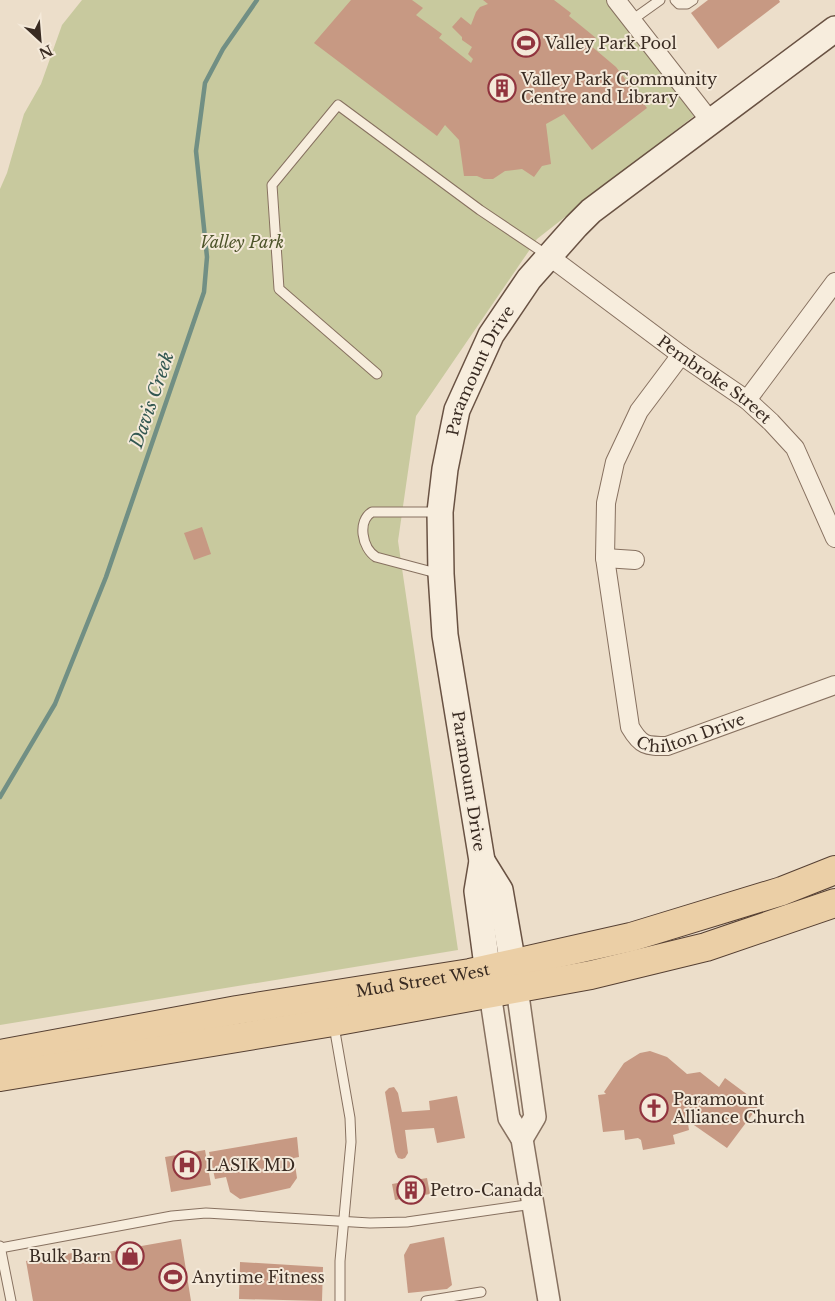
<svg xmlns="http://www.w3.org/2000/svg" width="835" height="1301" font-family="'Libre Baskerville',serif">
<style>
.green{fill:#c8c99e}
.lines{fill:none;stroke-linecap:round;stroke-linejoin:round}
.stream{stroke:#718f84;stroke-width:4.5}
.building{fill:#c79983}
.service-casing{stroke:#877160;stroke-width:11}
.minor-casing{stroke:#877160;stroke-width:20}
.tertiary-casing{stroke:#877160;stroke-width:24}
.secondary-casing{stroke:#695243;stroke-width:28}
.primary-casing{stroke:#564033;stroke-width:30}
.service{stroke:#f7eddd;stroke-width:9}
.minor{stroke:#f7eddd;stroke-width:18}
.tertiary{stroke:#f7eddd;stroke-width:21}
.secondary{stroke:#f7eddd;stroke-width:25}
.primary{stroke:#ebcfa6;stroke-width:28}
.labels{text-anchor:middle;stroke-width:4;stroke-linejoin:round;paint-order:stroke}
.poi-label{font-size:16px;fill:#392b22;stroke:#f4e9d9;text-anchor:start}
.park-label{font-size:16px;font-style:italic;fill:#4d542a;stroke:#f4e9d9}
.street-label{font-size:16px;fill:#392b22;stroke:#f4e9d9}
.water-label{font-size:18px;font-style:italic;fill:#325751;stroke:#f4e9d9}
</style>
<rect width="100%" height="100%" fill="#ecdeca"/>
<!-- green -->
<path class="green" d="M82,0H607L694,116L537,239L416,416L398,541L458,950L0,1025V189L7,173L24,114L41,84L62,25Z"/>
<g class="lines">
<!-- stream -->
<path class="stream" d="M0,797L55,704L106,577L204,292L207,257L196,151L205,83L223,49L257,0"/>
</g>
<!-- building -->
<g class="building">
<path d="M351,0H412L423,8L416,15L442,34L439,38L471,63L473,59L468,54L472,47L462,40V37L452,27L461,17L471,25L476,12L480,7L488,4L483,0H554L571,13L569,16L596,38L590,45L616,67L647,108L592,150L564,114L546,124L551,164L542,166L534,177L522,169L505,171L493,179H484L477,176H464L459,140L445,125L437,136L314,43Z"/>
<path d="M708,0H779L780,2L718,49L691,13Z"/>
<path d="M202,527L211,554L194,560L184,533Z"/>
<path d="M650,1051L667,1057L687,1074L700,1072L719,1087L725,1078L760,1104L727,1148L691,1123L688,1124L689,1130L673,1135L675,1144L643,1150L641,1140L638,1138L625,1140L624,1130L603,1132L598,1095L606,1094L604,1092L624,1063L640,1053Z"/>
<path d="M394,1087L398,1093L402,1112L430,1110L429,1101L457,1096L465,1138L437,1143L434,1128L405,1130L408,1153L405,1158L402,1159L398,1158L395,1152L385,1092L389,1088Z"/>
<path d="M297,1137L299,1157L294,1158L297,1178L290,1188L240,1199L230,1192L226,1177L215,1179L209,1152Z"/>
<path d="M205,1150L211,1185L171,1192L165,1157Z"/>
<path d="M427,1178L430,1194L395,1200L392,1184Z"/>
<path d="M444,1237L452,1285L447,1289L408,1293L404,1255L410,1244Z"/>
<path d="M181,1239L191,1301H33L26,1261L78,1252L79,1257Z"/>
<path d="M240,1262L323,1267L322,1301L239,1299Z"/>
</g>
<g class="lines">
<!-- service casing -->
<g class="service-casing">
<g id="service">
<path d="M675,0L679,4H687L693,0"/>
<path d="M632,20L660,0"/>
<path d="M377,374L279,289L272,185L338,105L480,210L547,255"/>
<path d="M437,512H372C357,521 362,548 376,557L440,574"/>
<path d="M334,1026L350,1118L351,1142L340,1261V1301"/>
<path d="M0,1246L11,1301"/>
<path d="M0,1248L172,1216L206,1213L370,1223L407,1222L533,1204"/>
<path d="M426,1301L481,1292"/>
</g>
</g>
<!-- minor casing -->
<g class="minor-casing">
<g id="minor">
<path d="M616,0L711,122"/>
<path id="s1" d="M550,257L681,355L747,400L771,422L795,448L835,538"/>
<path id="s2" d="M681,355L639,411L615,462L606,503L605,558L630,727C641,746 646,746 667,746L835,685"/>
<path d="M747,400L835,282"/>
<path d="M605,558L635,560"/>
</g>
</g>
<!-- tertiary casing -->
<g class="tertiary-casing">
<g id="tertiary">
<path d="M517,988L535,1117L522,1139"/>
<path d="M490,993L509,1118L522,1139L549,1301"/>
</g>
</g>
<!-- secondary casing -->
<g class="secondary-casing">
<g id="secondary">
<path d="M482,861L500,890L516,982"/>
<path id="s3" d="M490,988L477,891L482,861L445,635L441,574L440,512L445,469L457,410L491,335L529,279L576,226L591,211L619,190L835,29"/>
</g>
</g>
<!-- primary casing -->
<g class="primary-casing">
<g id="primary">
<path id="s4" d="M0,1054L237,1010L470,973L631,937L782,891L835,870"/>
<path d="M0,1077L333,1022L591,975L706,947L835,903"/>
</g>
</g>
<!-- service -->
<use href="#service" class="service"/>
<!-- minor -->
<use href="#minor" class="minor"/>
<!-- tertiary -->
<use href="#tertiary" class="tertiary"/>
<!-- secondary -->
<use href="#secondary" class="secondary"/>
<!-- primary -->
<use href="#primary" class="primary"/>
</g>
<!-- icons -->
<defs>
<g id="stadium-ring" transform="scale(1.4375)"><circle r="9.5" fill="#f4e9d9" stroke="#91343e" stroke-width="1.5"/><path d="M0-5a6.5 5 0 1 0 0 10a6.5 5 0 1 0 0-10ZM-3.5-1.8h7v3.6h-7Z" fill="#91343e"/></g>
<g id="building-ring" transform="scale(1.4375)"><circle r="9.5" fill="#f4e9d9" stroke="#91343e" stroke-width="1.5"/><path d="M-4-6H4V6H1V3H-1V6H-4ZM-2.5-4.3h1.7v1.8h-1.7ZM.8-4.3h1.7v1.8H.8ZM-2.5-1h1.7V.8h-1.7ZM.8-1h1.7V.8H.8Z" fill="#91343e"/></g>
<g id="church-ring" transform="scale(1.4375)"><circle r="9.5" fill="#f4e9d9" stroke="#91343e" stroke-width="1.5"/><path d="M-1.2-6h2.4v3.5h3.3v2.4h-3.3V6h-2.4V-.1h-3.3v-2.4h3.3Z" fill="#91343e"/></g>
<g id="hospital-ring" transform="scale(1.4375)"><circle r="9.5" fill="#f4e9d9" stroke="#91343e" stroke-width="1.5"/><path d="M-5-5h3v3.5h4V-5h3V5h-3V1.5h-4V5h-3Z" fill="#91343e"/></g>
<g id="shop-ring" transform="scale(1.4375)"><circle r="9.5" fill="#f4e9d9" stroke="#91343e" stroke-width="1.5"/><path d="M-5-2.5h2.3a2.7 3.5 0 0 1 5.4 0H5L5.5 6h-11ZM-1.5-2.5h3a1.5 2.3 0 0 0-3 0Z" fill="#91343e"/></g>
</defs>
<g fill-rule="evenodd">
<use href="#stadium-ring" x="526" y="43"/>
<use href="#building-ring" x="502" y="88"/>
<use href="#church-ring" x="654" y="1108"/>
<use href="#hospital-ring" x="187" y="1165"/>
<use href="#building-ring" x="411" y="1190"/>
<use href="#shop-ring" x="130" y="1256"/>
<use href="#stadium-ring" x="173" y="1277"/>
</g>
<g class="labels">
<!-- poi labels -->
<g class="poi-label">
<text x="545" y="49">Valley Park Pool</text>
<text x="521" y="85">Valley Park Community<tspan x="521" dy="18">Centre and Library</tspan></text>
<text x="673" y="1105">Paramount<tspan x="673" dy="18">Alliance Church</tspan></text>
<text x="206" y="1171">LASIK MD</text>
<text x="430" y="1196">Petro-Canada</text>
<text x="111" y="1262" text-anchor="end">Bulk Barn</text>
<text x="192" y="1283">Anytime Fitness</text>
</g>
<!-- park labels -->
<g class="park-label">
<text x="242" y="248">Valley Park</text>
</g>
<!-- street labels -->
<g class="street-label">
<text dy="6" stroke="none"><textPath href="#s3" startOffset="629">Paramount Drive</textPath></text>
<text dy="6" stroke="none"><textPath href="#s1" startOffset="205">Pembroke Street</textPath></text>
<text dy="6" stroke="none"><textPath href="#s2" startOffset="465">Chilton Drive</textPath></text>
<text transform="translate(469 781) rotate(81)" y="6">Paramount Drive</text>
<text dy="6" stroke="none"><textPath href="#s4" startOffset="429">Mud Street West</textPath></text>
</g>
<!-- water labels -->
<g class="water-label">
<text transform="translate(152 400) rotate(-71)" y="6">Davis Creek</text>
</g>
</g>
<!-- north arrow -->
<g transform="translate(40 40) rotate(154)" stroke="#f4e9d9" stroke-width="4" paint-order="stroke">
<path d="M0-4L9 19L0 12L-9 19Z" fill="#392b22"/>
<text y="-8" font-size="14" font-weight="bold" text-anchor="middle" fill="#392b22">N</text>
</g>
</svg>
